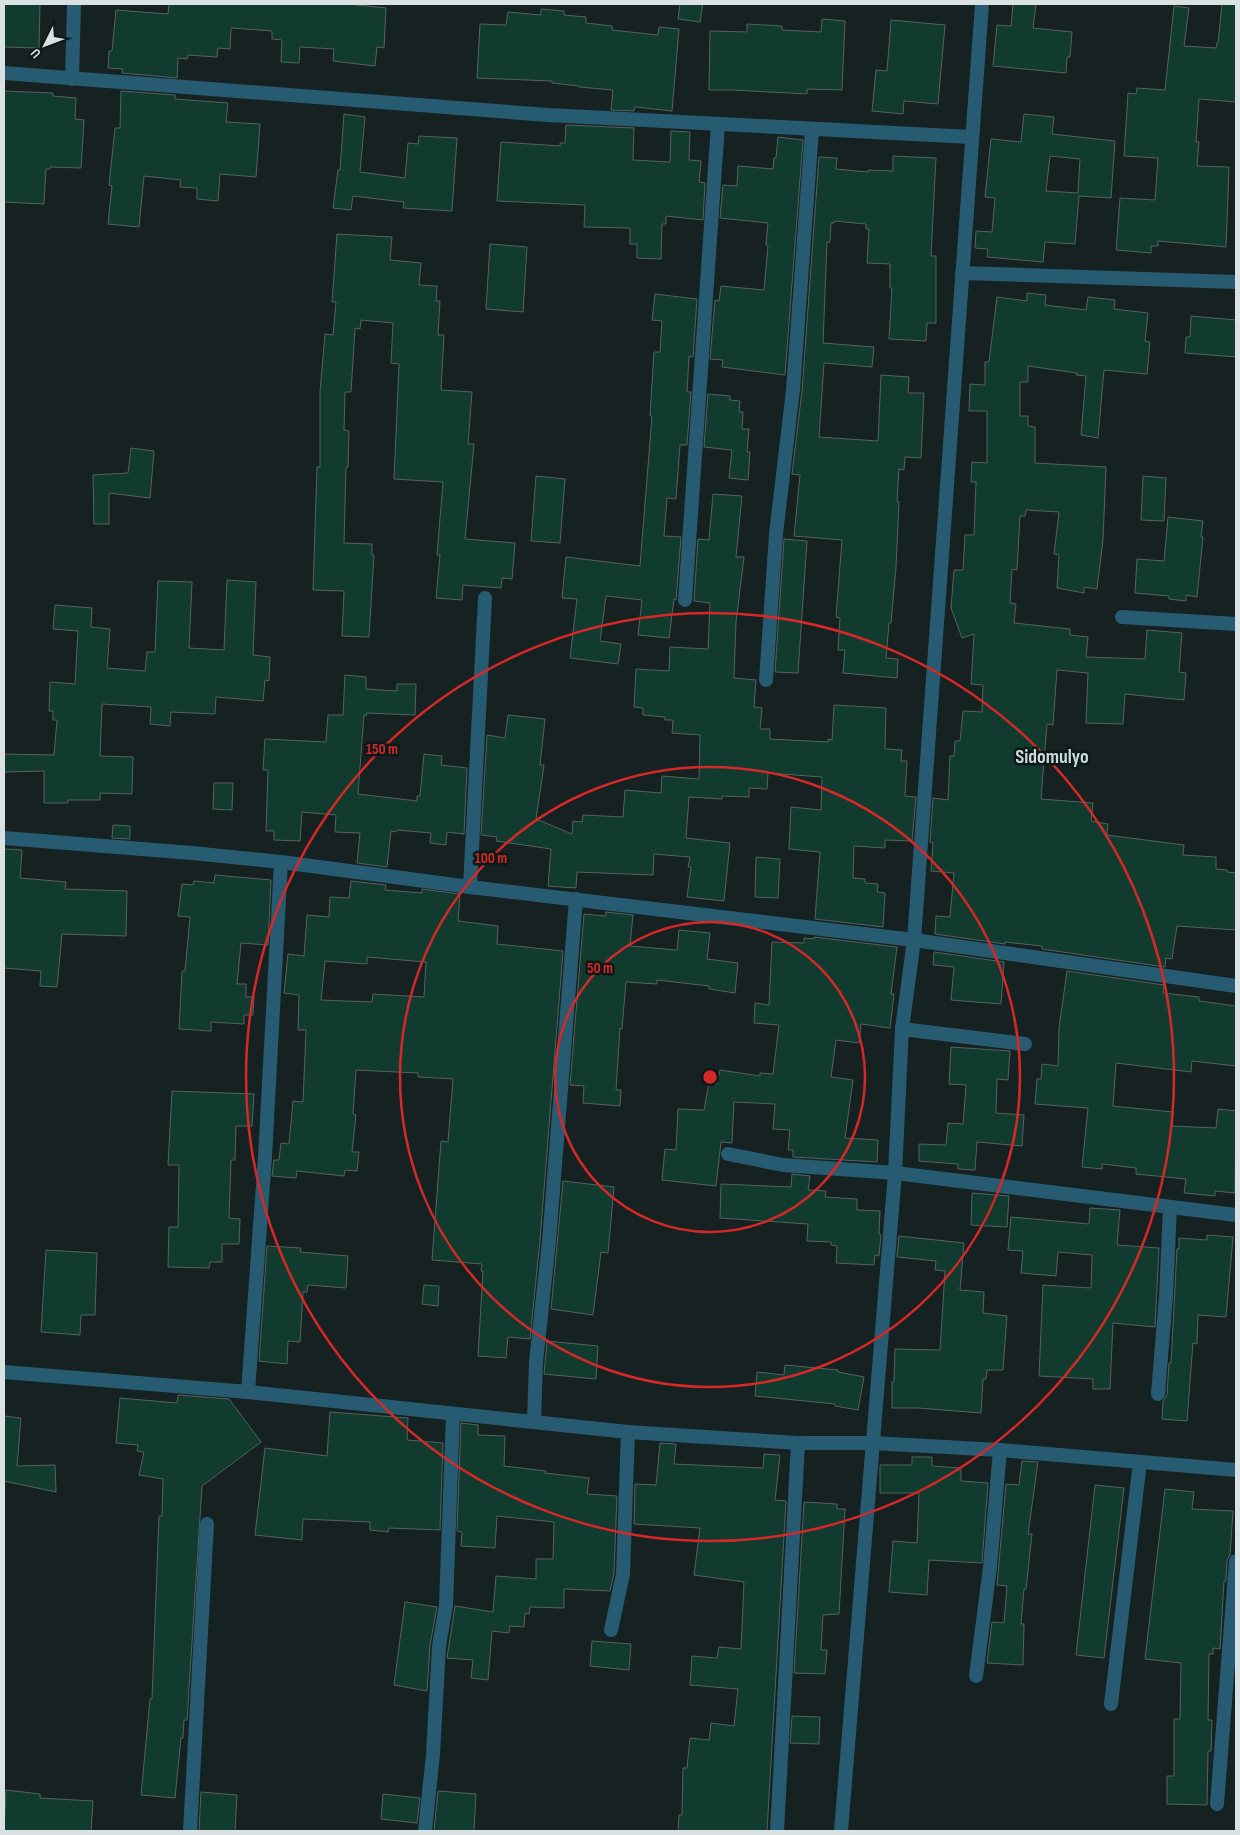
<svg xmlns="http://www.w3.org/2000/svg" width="1240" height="1835" font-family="'Sofia Sans Condensed',sans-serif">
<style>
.building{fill:#113b2e;stroke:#57625e;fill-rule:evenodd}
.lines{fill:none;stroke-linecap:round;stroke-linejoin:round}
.minor{stroke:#275b72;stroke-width:14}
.ring{fill:none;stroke:#d62828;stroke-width:2.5}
.labels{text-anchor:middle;stroke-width:5;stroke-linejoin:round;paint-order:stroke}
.quarter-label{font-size:20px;font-weight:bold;fill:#cbdada;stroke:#0d1818}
.centre{fill:#d62828;stroke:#0d1818;stroke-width:2.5}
.ring-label{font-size:15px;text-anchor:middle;font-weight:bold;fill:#d62828;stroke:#0d1818;stroke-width:5;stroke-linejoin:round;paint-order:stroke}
</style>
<rect width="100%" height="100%" fill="#162122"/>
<!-- building -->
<g class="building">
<path d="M4,4H40L39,48L4,47Z"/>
<path d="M169,4H348L386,8L384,48L377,47L375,66L333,61L334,49L300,47L299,63L281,62L282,40L272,39V31L231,28L230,49L218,48L217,57L188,55L187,59L178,58L177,78L122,73L123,69L108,68L109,51H112L116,10L168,14Z"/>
<path d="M680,4H703L700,22L678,19Z"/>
<path d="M1013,4H1036L1033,28L1072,32L1070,57H1067L1066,73L993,66L997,25L1011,26Z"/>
<path d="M1222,4H1236V102L1199,99L1196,142H1199L1197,166L1229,167L1226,247L1158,241V246H1151V253L1116,250L1120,198L1155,200L1158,158L1124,156L1128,93L1136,94L1137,88L1165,90L1174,6L1189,8L1184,46L1216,48L1217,43H1218Z"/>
<path d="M541,9L564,11V15L586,17V23L612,26V30L658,35L659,27L679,29L672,111L636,107L634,108V111L611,110L613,90L579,87V86L552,83V81L477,78L480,24L506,25L508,12L541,15Z"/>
<path d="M822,19L845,21L842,90L807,89V94L732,90H709L710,31L747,32V24L782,26V30L821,32Z"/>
<path d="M891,20L945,25L938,104L904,101L903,114L872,111L876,70L887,71Z"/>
<path d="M4,91L53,93V96L76,98L75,119L84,120L81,168L50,167V169H46L44,204L4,202Z"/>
<path d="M121,91L175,95V99L228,103L226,122L260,124L256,177L220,174L218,201L197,199V188L180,187L181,180L144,176L139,227L108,224L112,186L109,185L115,128H120Z"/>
<path d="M344,114L365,117L360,172L405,178L408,143L418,144L419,136L457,138L452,211L403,208L404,202L353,196L351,210L333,208L338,170H340Z"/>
<path d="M1024,114L1054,117L1052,134L1115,141L1111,198L1079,196L1075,244L1045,242L1043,262L987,257L988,249L975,248L976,231L992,232L995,198L985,197L991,139L1021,142ZM1050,156L1080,159L1078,193L1046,191Z"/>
<path d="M566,125L634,128L633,160L670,162L671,131L690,132L689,160L701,161L699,182L705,183L703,220L666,216V224H662L661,259L637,258V244H630V228L584,227L585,205L497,201L501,142L560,146V143H565Z"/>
<path d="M778,137L803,140L785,375L722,367L723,360L710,359L715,300L719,301L721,286L764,290L768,246L766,245L768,223L720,218L723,185L737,186L738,166L773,169L774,158H776Z"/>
<path d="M893,156L936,158L931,256H936V323H927L926,341L889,339L892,288H890V264L867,263L869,229H866V224L834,221V223H831L830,242H827L823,343L874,347L872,367L824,363L819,437L878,441L881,375L909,377L908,393H924L921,458L905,457L904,470L899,469L897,502H899L896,567L891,623H889L886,658L898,659L897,678L843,673L845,650H838L840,618L836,617L842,540L794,536L800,475L792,474L802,391L819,157L837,158L836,169L868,172V170L893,171Z"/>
<path d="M337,234L392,237L390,260L421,263L419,285L437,286L436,301H440L438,335H444L441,390L472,392L468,444H474L465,539L515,543L512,579L502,578L501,588L463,585L462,600L436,598L440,555H437L443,482L394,479L399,364L391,363L393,323L361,320L360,329L355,328L351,392H345L344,430L349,431L348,467H346L344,543L372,544V555H374L369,637L342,636L344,591L313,590L317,467H320V392L325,334L333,335L336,302H332Z"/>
<path d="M490,244L527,247L523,312L486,309Z"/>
<path d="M1027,293L1046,295L1045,305L1086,310L1088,297L1115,300L1114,309L1148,313L1145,341L1150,342L1147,374L1104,370L1098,438L1081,435L1086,376L1076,375L1077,373L1028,366V382H1020V416H1028V426L1035,427V463L1106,467L1103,540L1097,589L1084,587V593L1057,588L1059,555L1054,554L1059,512L1026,510L1025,516H1020L1017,570L1012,569L1010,603L1016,604L1014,623L1070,629V635L1088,637L1086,657L1145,659L1147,630L1182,633L1179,672L1186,673L1184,700L1125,694L1123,724L1086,723L1088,673L1057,670L1053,725L1047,724L1041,799L1093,803L1091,821L1108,824L1107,835L1184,845L1183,855L1216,857V869L1227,870V872L1236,873V930L1177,926L1172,959L1166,958L1165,967L1042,949V946L1005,942V944L935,934L936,916L950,917L954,873L931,871L933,843L930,842L933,798L948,800L950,756H954L955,741H960L963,711L982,712L983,685L971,684L974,634L962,638L951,608L954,570H963L965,535H974L976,482H971L972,462L987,463V411H969L970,384L985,385V362H989L997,297L1027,301Z"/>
<path d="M655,294L697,299L693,357L689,356L687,392H691L687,445H680L676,499L667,498L664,536L681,537L676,600L674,599L669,638L638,635L642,600L606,596L600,641L621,644L618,664L570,658L577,599L562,598L566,557L640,566L652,416H650L654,352H660L662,321L652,320Z"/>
<path d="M1191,316L1236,320V357L1185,353L1186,337H1190Z"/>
<path d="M708,394L730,396V400L740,401L739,412H743L742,429H749L747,452H750L748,480L729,478L732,450L704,447Z"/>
<path d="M131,448L154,451L150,498L109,493V524H94L93,475L128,473Z"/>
<path d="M536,476L565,479L560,543L531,541Z"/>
<path d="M1143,476L1166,478L1164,521L1141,520Z"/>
<path d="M713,494L742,496L736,557H744L736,622L734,678L756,680L754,707L762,708L760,729H770V739L828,742V739L832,740L834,705L886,708L885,749L902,750L901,761H907L905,796L916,797L912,841L885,840V848L854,846L853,878L865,879V883L878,884L877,892L885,893L883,927L815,919L820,852L789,849L791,807L821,810L822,777L768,773L767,789L749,788V797L722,796V799L689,797L686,838L730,843L724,901L687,897L691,867H688L690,857L654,854L653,875L577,872L576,888L548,886L551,849L496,841L497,837L481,835L487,735L505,738L508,715L545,719L540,765H544L536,819L572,834L573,821L582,822L583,815L623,817L625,790L661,793L662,776L699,779L700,735L672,733L673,720H665V717L643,715V708L634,707L636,669L669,671L670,647L708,649L710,603L694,601L698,539L709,540Z"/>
<path d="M1168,517L1203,521L1201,537H1203L1197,597L1186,595V601L1169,599V596L1135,593L1137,559L1164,561Z"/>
<path d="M784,539L807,541L798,673L775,672Z"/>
<path d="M227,580L256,582L253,655L270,657L269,681L265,680L263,701L216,697L215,714L171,712L170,726L150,724L151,707L102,704L100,756L133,757L132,794L100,793V800H68V803H44V771L4,772V754L54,755L57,720H53V711H49L50,682L75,684L78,631L53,629L55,605L92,608L91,627L110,629L107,668L145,671L147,652H155L158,581L192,582L189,648L224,650Z"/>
<path d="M345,675L366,677V689L397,691V684H416L415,715L367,713L366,716L364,715L358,794L417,801V796H420L424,754L442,756L441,765L467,768L464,834L447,832L446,845L430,843L431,833L397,830L396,832L391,831L387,867L357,863L360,833L335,832L336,815L302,812L300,841L274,840V831H266L268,770H263L265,739L326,742L328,715H343Z"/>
<path d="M214,783H233L232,810L213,809Z"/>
<path d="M113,825L130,826V839L112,838Z"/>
<path d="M4,849L22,850L20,878L66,882L65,889L127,891L126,936L62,934L57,987L40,986L41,971L4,968Z"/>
<path d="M756,857L780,859L778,898L755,897Z"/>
<path d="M215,875L271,880L268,945L241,943L237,984H246V997H254L253,1015H244V1024L211,1022V1031L179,1029L182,971H185L190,917L178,916L182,884L193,885L194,881L214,883Z"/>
<path d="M351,881L386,885L385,890L422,893V889L460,894L458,921L498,926L497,944L563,951L540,1240L530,1339L508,1337L506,1358L478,1356L483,1271H481L482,1264L432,1260L441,1141L448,1142L453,1079L418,1077V1073L356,1070L353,1114L356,1115L352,1152H359L357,1171L345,1170L344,1176L297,1171L296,1178L272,1176L274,1160H279L281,1143L289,1144L293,1101L303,1102L306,1030H298L299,995L284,993L288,954L304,956L307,915L329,917L330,897L349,898ZM367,957L426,962L424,997L373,994L372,1002L321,1000L325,961L367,964Z"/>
<path d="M606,912L633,915L630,946L677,950L679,930L710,933L707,959L738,963L735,993L709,989V986L657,980V984L626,982L622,1029L620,1028L616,1090H621L620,1106L583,1103L584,1086L570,1085L584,914L606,916Z"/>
<path d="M814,937L897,947L891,994H894L890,1028L861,1024L859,1043L836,1040L831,1077L853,1080L845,1138L878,1140L877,1162L793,1157V1150H788L790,1130L773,1129L775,1104L734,1102L732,1143L721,1142L716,1186L662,1180L665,1149L676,1150L678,1109L704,1110L709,1083L717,1084L720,1070L760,1076V1073L773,1074L779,1025L754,1023L755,1003L769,1005L772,942L804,943V938L814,939Z"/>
<path d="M934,952L1004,962L1001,1004L951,1000L954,967L933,965Z"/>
<path d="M1067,971L1164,985L1163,993L1199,997V1001L1236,1006V1066L1192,1061L1191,1072L1116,1063L1113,1106L1173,1112L1172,1126L1216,1128L1218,1109L1236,1111L1235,1193L1215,1191V1196L1184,1193L1186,1179L1136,1174V1168L1102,1164V1169L1082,1167L1088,1108L1035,1104L1037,1079H1041L1042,1064L1058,1066L1059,1028Z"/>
<path d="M951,1047L1010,1051L1008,1080L997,1079L996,1113L1024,1115L1022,1146L977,1142L975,1170L958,1169V1164L919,1161V1144L946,1145L948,1123L963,1124L966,1085L949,1084Z"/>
<path d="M172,1091L254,1094L252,1126H236L235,1160H231L229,1218L240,1219L239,1244H222V1262H210L209,1268L168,1267L169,1227H178L179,1165H168Z"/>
<path d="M792,1174L810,1176L808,1190L826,1191L825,1197L857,1199V1210L880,1211L879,1234L881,1235L879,1256L875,1255L874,1265L836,1263L837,1246L831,1245V1242L807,1241L808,1224L720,1218L721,1184L791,1187Z"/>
<path d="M563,1181L614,1187L608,1253L601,1252L593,1315L551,1309Z"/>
<path d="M972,1193L1009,1196L1007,1227L971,1225Z"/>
<path d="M1090,1208L1120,1210L1117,1245L1159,1248L1155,1327L1113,1323L1110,1389H1093V1379L1039,1376L1043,1285L1091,1288L1092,1255L1058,1252L1056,1276L1021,1273L1023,1251L1008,1250L1011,1217L1089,1224Z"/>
<path d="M1207,1235L1233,1237L1226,1317L1198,1315L1197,1344L1193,1343L1187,1421L1162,1419L1163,1401L1167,1395L1169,1363H1171L1177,1249H1179V1238L1207,1240Z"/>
<path d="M899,1236L964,1243L960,1290L984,1292L983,1313L1007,1316L1003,1370H987L986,1379H983L981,1413L918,1408H892V1382H894L895,1349L940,1350L945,1271L935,1270L936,1261L897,1257Z"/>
<path d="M267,1246L301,1248L300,1252L348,1256L346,1288L308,1285L307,1292H303L300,1342L288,1341L287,1364L259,1361Z"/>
<path d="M46,1250L97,1253L95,1315H81L80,1335L41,1332Z"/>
<path d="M424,1285L439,1286L438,1306L422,1304Z"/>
<path d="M547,1341L598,1346L596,1379L544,1374Z"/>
<path d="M785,1365L838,1370V1372L864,1377L858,1410L835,1406V1404L755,1396L757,1372L784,1375Z"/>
<path d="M178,1395L229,1399L261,1442L202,1486L187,1720H184L183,1738H181L175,1798L141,1795L150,1699H152L159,1516H162L163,1479L139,1475L144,1452L137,1451L138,1445L116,1443L120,1398L177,1403Z"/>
<path d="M330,1412L408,1418L407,1440L443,1443L440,1530L389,1528L388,1532L370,1530V1522L303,1519L302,1540L255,1535L265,1448L327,1456Z"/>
<path d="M4,1416L21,1418L17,1466L55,1465L56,1492L4,1481Z"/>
<path d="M461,1423L478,1425V1435L505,1436L504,1466L546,1471L545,1473L589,1478L587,1494L617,1496L614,1573L610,1591L564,1589V1608L530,1607L529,1614L525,1613L524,1627L510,1626L509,1633L492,1631L488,1680L471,1678L473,1660L447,1658L455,1606L493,1612L496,1576L536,1579V1559H553L554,1522L497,1516L495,1548L461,1546L462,1532L457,1531Z"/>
<path d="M660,1443L676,1444L674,1464L763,1468L764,1454L780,1455L775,1500L786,1501L767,1831H678L679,1815H682L683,1768H687L690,1738L709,1740L711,1723L734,1726L738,1689L690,1685L692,1656L717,1658L719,1647L741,1649L744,1582L694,1575L700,1528L634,1524L635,1484L656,1485Z"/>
<path d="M912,1457H932V1466L961,1468V1481L988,1483L982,1563L929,1560L927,1595L889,1592L893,1541L917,1543L919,1493H880V1465H912Z"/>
<path d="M1022,1461L1038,1462L1028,1534H1032L1026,1589H1024L1021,1624H1024L1023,1665L987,1663L992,1622L1004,1623L1007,1586L997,1585L1006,1484L1019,1485Z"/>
<path d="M1095,1485L1124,1488L1104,1658L1076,1655Z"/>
<path d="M1165,1489L1194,1492L1192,1509L1233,1511L1230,1555L1227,1560L1226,1581H1224L1220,1649L1213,1648V1654H1209L1208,1720H1212L1211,1751H1208L1207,1805L1167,1804V1776H1174V1719H1180L1181,1663L1145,1659Z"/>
<path d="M804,1502L837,1504V1509H845L839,1614L823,1615L821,1650H827L825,1674L794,1673Z"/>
<path d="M405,1602L437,1607L430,1645L427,1691L394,1685Z"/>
<path d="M592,1641L631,1644L629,1670L590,1666Z"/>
<path d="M792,1716L820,1717L819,1744L790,1743Z"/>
<path d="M6,1790L40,1794V1798L93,1801L91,1831H4Z"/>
<path d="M438,1791L476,1794L474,1831H434Z"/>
<path d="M201,1792L237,1795L235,1831H199Z"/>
<path d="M383,1794L420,1798L417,1823L381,1819Z"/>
</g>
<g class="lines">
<!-- minor -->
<g class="minor">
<path d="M4,73L548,115L971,137"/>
<path d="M72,79L74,4"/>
<path d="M962,273L1236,282"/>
<path d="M685,600L718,124"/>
<path d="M1122,617L1236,624"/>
<path d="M766,680L776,534L793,390L812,130"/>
<path d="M4,838L192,853L281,862L470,887L914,940L1236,986"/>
<path d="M470,887L485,598"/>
<path d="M902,1029L1025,1044"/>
<path d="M728,1154L783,1165L895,1173L1236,1215"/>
<path d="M4,1372L248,1392L628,1432L798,1443H872L1000,1450L1236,1470"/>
<path d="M248,1392L265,1157L281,862"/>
<path d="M1158,1394L1166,1296L1170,1207"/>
<path d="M534,1421L536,1362L549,1241L576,899"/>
<path d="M611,1630L623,1574L628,1432"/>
<path d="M976,1676L990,1567L1000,1450"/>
<path d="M1111,1704L1140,1462"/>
<path d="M1217,1804L1236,1561"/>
<path d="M190,1831L207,1524"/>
<path d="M425,1831L433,1754L439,1646L446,1605L453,1414"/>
<path d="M777,1831L798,1443"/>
<path d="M841,1831L895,1173L902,1029L914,940L982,4"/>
</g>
</g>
<!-- distance rings -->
<g class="ring">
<circle cx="710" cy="1077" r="155"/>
<circle cx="710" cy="1077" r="310"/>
<circle cx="710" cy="1077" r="464"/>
</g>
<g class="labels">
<!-- quarter labels -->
<g class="quarter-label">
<text x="1052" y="763">Sidomulyo</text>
</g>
</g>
<circle cx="710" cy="1077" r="8" class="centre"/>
<g class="ring-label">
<text x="382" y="754">150 m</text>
<text x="491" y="863">100 m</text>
<text x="600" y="973">50 m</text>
</g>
<!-- border -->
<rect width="1240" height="1835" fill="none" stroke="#dae1e2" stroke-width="10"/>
<!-- north arrow -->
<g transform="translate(45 45) rotate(228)" stroke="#0d1818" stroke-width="4" paint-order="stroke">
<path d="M0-4L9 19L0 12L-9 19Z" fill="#dae1e2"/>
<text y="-8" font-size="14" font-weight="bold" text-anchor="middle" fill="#dae1e2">U</text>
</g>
</svg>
